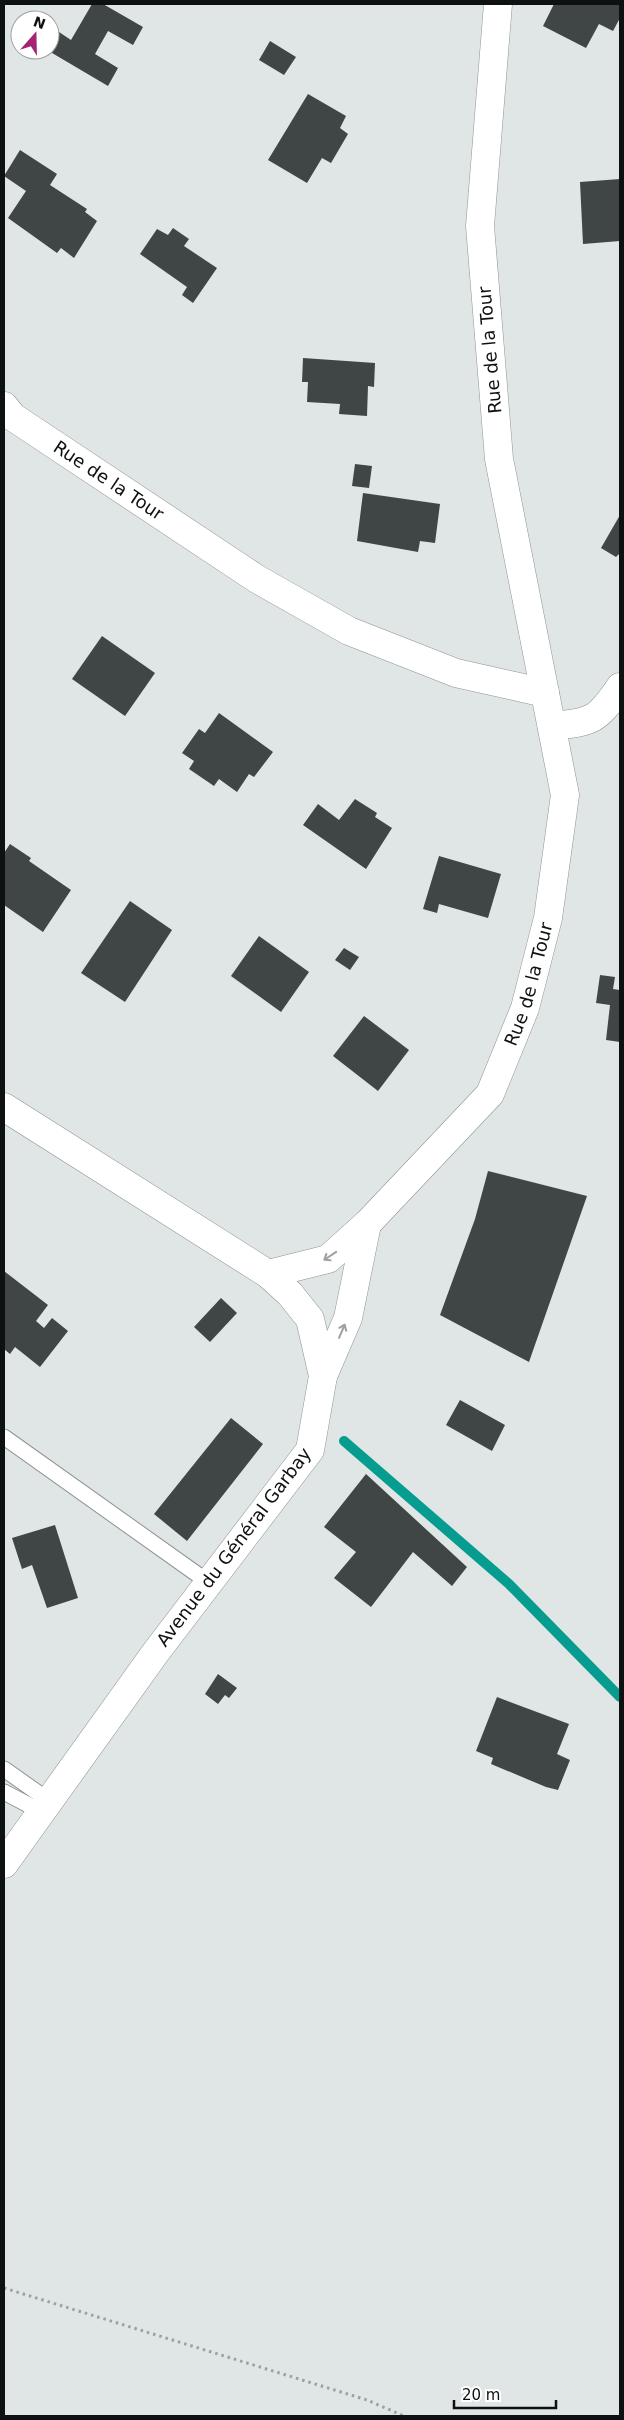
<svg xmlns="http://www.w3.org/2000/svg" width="624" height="2420" font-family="'DejaVu Sans',sans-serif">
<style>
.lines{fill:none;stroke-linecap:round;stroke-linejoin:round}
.stream{stroke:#069c8f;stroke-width:10}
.building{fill:#404645}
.lane-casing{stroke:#8d9493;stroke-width:17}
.street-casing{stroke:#8d9493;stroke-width:29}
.secondary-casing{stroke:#8d9493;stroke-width:29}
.path{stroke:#9ba1a0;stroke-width:3;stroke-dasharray:2.5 4;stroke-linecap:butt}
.lane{stroke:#fff;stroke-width:15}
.street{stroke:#fff;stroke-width:28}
.secondary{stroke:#fff;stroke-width:28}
.oneway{stroke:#9fa0a0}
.labels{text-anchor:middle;stroke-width:5;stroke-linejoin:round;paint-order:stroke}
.street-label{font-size:18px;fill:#0e1111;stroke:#fff}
</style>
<rect width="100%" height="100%" fill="#dfe6e5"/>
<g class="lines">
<!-- stream -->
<path class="stream" d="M344,1441L509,1584L620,1697"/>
</g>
<!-- building -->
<g class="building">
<path d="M92,4H103L143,27L133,45L108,31L95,54L118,68L108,86L47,50H50L59,32L71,40Z"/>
<path d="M554,4H620V18L613,31L599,24L586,48L543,26Z"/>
<path d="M270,41L296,57L284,75L259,60Z"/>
<path d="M308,94L346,116L340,128L348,134L331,163L322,158L307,183L268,160Z"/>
<path d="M20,150L57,174L50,185L87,209L85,212L97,221L74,258L61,248L57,253L8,218L26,191L4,176Z"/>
<path d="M620,179V241L583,244L580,182Z"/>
<path d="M173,228L189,239L184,246L217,268L193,303L182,295L187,287L140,254L157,229L168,235Z"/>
<path d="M303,358L375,363L374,387L368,386L367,416L339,414L340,404L307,402L308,382H302Z"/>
<path d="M355,464L372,466L369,488L352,486Z"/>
<path d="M363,493L440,504L435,543L420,541L418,552L357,541Z"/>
<path d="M620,515V553L616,557L601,548Z"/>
<path d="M102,636L155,673L125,716L72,679Z"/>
<path d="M219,713L273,752L254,777L249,774L237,792L219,779L214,786L189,769L194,761L182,753L199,729L205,733Z"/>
<path d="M355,799L377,813L375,817L392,828L366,869L303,825L318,804L339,820Z"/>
<path d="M10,844L31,858L29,861L71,890L43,932L4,905V853Z"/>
<path d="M439,856L501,874L488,918L439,904L437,913L423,909Z"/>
<path d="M130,901L172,930L125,1002L81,973Z"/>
<path d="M259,936L309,972L281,1012L231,976Z"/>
<path d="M344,948L359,957L350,970L335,960Z"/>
<path d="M600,975L615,977L613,989L620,990V1042L606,1040L610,1005L596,1003Z"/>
<path d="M364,1016L409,1050L378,1091L333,1056Z"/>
<path d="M488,1171L587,1196L529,1362L440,1315L475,1219Z"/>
<path d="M4,1271L48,1305L36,1321L44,1328L52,1318L68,1331L40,1367L15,1347L10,1354L4,1349Z"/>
<path d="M221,1298L237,1313L210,1342L194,1327Z"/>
<path d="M460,1400L505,1425L492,1451L446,1425Z"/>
<path d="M231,1418L263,1444L187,1541L154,1514Z"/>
<path d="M366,1474L467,1567L452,1586L413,1552L371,1607L334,1578L356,1552L324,1527Z"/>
<path d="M55,1525L78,1598L47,1608L32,1565L22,1569L12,1538Z"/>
<path d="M218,1674L237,1688L229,1698L225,1695L218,1704L205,1694Z"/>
<path d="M497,1697L569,1724L557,1754L570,1760L558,1790L546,1787L491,1764L493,1758L476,1751Z"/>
</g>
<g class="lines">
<!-- lane casing -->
<g class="lane-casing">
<g id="lane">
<path d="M4,1437L208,1582"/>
<path d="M4,1769L48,1800"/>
<path d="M4,1792L40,1811"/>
</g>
</g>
<!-- street casing -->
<g class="street-casing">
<g id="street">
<path id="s1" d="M4,406L13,417L257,579L349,631L456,673L545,693"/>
<path d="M552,726C592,722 597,721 620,687"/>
<path id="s2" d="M268,1274L328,1259L367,1224L490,1094L525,1008L548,918L565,795L499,459L480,226L498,4"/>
<path d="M323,1376L348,1318L367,1224"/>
</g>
</g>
<!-- secondary casing -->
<g class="secondary-casing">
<path id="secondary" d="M4,1107L268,1274L290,1294L310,1319L323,1376L310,1450L156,1652L4,1864"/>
</g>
<!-- path -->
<path class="path" d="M4,2288L367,2400L404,2416"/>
<!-- lane -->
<use href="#lane" class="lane"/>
<!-- street -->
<use href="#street" class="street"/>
<!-- secondary -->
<use href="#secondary" class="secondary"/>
</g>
<!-- one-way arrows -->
<defs><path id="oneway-shaft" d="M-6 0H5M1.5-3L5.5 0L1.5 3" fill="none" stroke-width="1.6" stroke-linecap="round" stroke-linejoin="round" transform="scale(1.25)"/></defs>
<g class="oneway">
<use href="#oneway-shaft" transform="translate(330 1256) rotate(146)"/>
<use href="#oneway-shaft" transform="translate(342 1331) rotate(-67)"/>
</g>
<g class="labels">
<!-- street labels -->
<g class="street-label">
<text transform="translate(490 350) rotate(-95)" y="6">Rue de la Tour</text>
<text dy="6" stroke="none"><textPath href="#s1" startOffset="129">Rue de la Tour</textPath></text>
<text dy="6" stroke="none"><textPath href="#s2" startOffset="410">Rue de la Tour</textPath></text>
<text transform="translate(234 1547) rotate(-53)" y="6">Avenue du Général Garbay</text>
</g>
</g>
<!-- border -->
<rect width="624" height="2420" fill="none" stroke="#0e1111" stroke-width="10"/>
<!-- north arrow -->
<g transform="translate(35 35) rotate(20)"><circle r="24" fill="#ffffff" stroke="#9fa0a0"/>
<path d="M0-4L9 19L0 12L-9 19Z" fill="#a42372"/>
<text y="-8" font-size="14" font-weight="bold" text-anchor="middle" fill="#0e1111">N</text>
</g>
<!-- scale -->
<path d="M454 2400v8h102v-8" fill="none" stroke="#0e1111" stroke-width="2.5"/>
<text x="462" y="2400" font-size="15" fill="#0e1111" stroke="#ffffff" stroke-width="4" paint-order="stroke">20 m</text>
</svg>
